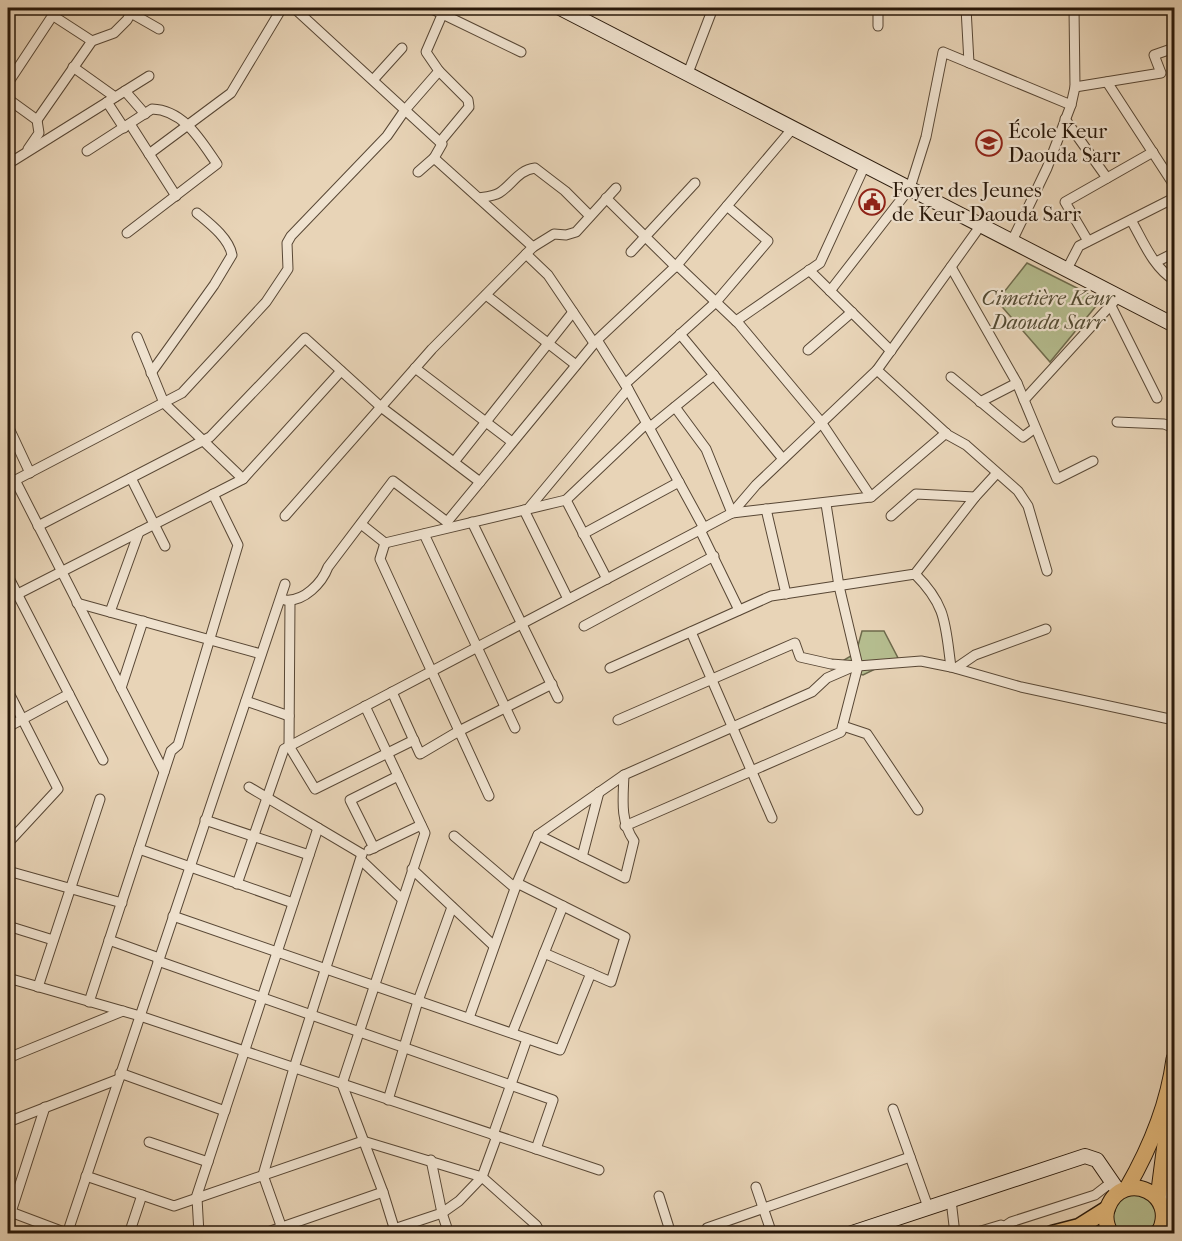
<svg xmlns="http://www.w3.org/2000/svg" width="1182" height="1241" font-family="'IM FELL French Canon',serif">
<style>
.green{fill:#b5bd8f;stroke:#6e6a4c;stroke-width:1.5}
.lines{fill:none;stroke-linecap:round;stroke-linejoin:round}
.street-casing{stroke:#584735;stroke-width:11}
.secondary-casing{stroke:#28180a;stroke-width:16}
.primary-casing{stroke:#28180a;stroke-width:17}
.highway-casing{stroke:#28180a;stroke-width:19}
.street{stroke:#f0e3d0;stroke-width:9}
.secondary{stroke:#f0e3d0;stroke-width:14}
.primary{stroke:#e4ba7c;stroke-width:15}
.highway{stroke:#e4ba7c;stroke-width:16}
.labels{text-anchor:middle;stroke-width:4.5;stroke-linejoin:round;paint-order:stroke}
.poi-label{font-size:21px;fill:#28180a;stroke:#f0e3d0;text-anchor:start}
.park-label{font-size:21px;font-style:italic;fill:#524a32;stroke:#f0e3d0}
</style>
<rect width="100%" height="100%" fill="#e8d4b7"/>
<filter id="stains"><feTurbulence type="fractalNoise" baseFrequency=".00333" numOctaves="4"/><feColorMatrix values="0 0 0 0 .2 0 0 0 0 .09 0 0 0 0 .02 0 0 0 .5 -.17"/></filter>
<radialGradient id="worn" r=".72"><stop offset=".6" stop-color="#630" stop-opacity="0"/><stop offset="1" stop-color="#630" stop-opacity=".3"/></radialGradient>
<!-- green -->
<g class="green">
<path d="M1027,263L1101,300L1050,362L997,301Z"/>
<path d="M862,631H884L898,658L863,675L849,671L844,660L856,653Z"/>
<path d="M1135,1192L1158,1205L1154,1233L1116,1234L1111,1224L1115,1202Z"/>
</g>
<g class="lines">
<!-- street casing -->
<g class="street-casing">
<g id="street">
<path d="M294,8L442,144L434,158"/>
<path d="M430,8L521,52"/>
<path d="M966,8L969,63"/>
<path d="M131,13L159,29"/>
<path d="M878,26V8"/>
<path d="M73,67L115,97"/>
<path d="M688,73L713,8"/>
<path d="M373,80L402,48"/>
<path d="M1107,82L1174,185"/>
<path d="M8,83L51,18L55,17L92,41"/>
<path d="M1075,87L1161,73L1154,55L1174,48"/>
<path d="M125,91L145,114"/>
<path d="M8,99L37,120L39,133L28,149"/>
<path d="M107,102L124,128"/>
<path d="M1065,119L1107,178"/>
<path d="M37,120L92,41L114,33L127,20L134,8"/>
<path d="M130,124L176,196"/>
<path d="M440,142L469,107L468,100L439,71L426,52L445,8"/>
<path d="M87,151L152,109C184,110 201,141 217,164L127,233"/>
<path d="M149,154L231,93L282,8"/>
<path d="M8,164L149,76"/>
<path d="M418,172L434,158L533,247"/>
<path d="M479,198C485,197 494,196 499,193C512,185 518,170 535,168L565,191L590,216"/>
<path d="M606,198L676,267"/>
<path d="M1131,220C1143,241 1153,267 1174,280"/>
<path d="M1012,241L1047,168L1071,105L1075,87L1074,8"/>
<path d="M1088,241L1065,202L1153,152"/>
<path d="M631,252L695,183"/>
<path d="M526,254L548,275L594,343"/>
<path d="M1156,262L1174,253"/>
<path d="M677,265L739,324L821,422L871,497"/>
<path d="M951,267L1017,383L1057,479L1093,461"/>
<path d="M1067,269L1079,246L1174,198"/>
<path d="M809,270L891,351"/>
<path d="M830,291L910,188L926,137L943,52L1071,105"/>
<path d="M486,295L576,365"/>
<path d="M1111,306L1157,398"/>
<path d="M736,321L820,263L865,165"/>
<path d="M680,334L783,459"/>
<path d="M137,337L164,403L243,479"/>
<path d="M597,340L628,389L704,528"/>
<path d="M808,350L852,312"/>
<path d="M415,368L512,442"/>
<path d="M877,370L948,435L966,445L1018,491L1028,506L1047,571"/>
<path d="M151,373L214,285L232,255C229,238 209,223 197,213"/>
<path d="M951,377L1023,437L1035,428"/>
<path d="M625,384L716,302L768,241L727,206"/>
<path d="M1024,400L1119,296"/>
<path d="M980,402L1017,383"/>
<path d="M675,407L706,449L732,513"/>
<path d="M1117,422L1164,424L1174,428"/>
<path d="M8,426L30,473"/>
<path d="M649,428L714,375"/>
<path d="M454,462L573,312"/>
<path d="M131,478L165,546"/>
<path d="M15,480L164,772"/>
<path d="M8,484L182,393L266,302L288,269L287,243L291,236L387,136L405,110L439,71"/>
<path d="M566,500L607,579"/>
<path d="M529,508L628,389"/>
<path d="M766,509L786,594"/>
<path d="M524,510L568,599"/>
<path d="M732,513L756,485L877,370L981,225"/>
<path d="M285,516L432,349L533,247L554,234L566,235L576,232L616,188"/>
<path d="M891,516L916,494L975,497"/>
<path d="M447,522L597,340L677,265L793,128"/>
<path d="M472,522L558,698"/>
<path d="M361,524L385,543"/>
<path d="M38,526L210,437L305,338L381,407L480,482"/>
<path d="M700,530L739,610"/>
<path d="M424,534L515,728"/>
<path d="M583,534L679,482"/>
<path d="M385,543L566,500L647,423"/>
<path d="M385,543L380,559L489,796"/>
<path d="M915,574C947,606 945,624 951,667"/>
<path d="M8,576L103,760"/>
<path d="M8,599L243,479L341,371"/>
<path d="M285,600C304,602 322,583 328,567L393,481L447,522L448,526"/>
<path d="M290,601L289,746L315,789L414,740"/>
<path d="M77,603L261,654"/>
<path d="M110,612L139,532"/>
<path d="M584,626L714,556"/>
<path d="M691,632L772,818"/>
<path d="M610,668L771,596L915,574L975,497L997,473"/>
<path d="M956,668L975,655L1046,629"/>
<path d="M121,688L143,621"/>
<path d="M8,691L58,789L8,843"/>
<path d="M392,692L420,754L459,731L552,684"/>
<path d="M246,701L289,716"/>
<path d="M365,706L425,833L342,1084L383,1192L396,1234"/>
<path d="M618,720L795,643L800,657L831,664L858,666L921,661L951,667L1021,687L1174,720"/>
<path d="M843,726L867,734L918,810"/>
<path d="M8,727L69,694"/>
<path d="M249,787L362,854"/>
<path d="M205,820L309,855"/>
<path d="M625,826L841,732L858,666L839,586L826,504"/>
<path d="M538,835L625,878L634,841C620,821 623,799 624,775"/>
<path d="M454,836L515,888"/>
<path d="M374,848L350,800L398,776"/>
<path d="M139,849L293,903"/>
<path d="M369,850L421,825"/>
<path d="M582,857L599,792"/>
<path d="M361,860L402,899"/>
<path d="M412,869L494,946"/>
<path d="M8,871L122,903"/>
<path d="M517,883L625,937L611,982L544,953"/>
<path d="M237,884L284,749L732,513L871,497L946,433"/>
<path d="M173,916L560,1050L591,973"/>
<path d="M8,926L53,940"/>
<path d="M109,940L159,958"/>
<path d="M158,961L553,1100L536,1149"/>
<path d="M8,978L140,1016L599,1170"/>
<path d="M38,987L100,799"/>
<path d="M89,1002L171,751L178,745L238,545L213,494"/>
<path d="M469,1018L517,883L538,835L624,775L812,692L827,678L850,668"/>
<path d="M512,1033L563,906"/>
<path d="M8,1058L123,1011"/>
<path d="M120,1073L225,1111"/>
<path d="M388,1100L418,1001L452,907"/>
<path d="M893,1109L928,1207"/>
<path d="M8,1122L119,1079"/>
<path d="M493,1135L527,1039"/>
<path d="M149,1142L208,1162"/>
<path d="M431,1160L442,1213L449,1234"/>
<path d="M86,1176L174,1206L363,1141L482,1177L536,1225L541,1234"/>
<path d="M756,1187L772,1234"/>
<path d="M659,1196L671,1234"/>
<path d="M196,1198L318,828"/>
<path d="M197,1198L199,1234"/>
<path d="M951,1200L955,1234"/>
<path d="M8,1211L69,1234"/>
<path d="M11,1212L45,1107"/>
<path d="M707,1228L910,1157"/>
<path d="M394,1229L442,1213L459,1201L482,1177L497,1136"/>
<path d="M67,1234L285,584"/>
<path d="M129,1234L142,1195"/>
<path d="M262,1234L383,1192"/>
<path d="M284,1234L263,1175L294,1068L362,854"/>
<path d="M971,1234L1001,1225"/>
<path d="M993,1234L1011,1222L1095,1195L1113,1181"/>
</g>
</g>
<!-- secondary casing -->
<g class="secondary-casing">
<g id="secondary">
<path d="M560,8L1174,325"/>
<path d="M1162,1206L1174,1186"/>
<path d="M849,1234L1085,1156L1097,1160L1119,1192"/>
</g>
</g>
<!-- primary casing -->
<g class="primary-casing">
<g id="primary">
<path d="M1127,1188C1150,1148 1168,1105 1174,1059"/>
<path d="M1158,1198L1165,1144L1174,1110"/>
<path d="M1111,1234C1106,1225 1104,1216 1108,1207C1123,1168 1181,1194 1158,1234"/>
</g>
</g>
<!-- highway casing -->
<g class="highway-casing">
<g id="highway">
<path d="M1159,1232L1160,1234"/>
<path d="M1052,1234L1079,1227L1106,1210"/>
</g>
</g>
<!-- street -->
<use href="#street" class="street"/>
<!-- secondary -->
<use href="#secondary" class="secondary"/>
<!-- primary -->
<use href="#primary" class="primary"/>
<!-- highway -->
<use href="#highway" class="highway"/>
</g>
<!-- icons -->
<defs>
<g id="school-ring" transform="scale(1.35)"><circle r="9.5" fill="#f0e3d0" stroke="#8f2418" stroke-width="1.5"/><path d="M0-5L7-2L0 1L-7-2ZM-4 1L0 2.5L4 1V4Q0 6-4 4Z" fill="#8f2418"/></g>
<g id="civic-ring" transform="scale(1.35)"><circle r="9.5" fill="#f0e3d0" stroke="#8f2418" stroke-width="1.5"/><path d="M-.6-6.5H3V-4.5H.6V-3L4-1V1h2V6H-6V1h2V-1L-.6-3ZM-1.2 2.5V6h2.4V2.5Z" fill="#8f2418"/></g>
</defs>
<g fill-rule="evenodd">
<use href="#school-ring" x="989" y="143"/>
<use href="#civic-ring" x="872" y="202"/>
</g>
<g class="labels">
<!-- poi labels -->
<g class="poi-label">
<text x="1008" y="138">École Keur<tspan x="1008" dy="24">Daouda Sarr</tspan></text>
<text x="892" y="197">Foyer des Jeunes<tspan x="892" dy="24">de Keur Daouda Sarr</tspan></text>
</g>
<!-- park labels -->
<g class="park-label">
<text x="1048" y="305">Cimetière Keur<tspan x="1048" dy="24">Daouda Sarr</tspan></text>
</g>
</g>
<!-- margin -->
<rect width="1182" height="1241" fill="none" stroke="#e8d4b7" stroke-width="30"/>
<rect x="9" y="9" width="1164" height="1223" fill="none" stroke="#28180a" stroke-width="3"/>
<rect x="15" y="15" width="1152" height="1211" fill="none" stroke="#28180a" stroke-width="1.5"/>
<rect width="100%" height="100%" filter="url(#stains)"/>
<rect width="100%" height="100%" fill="url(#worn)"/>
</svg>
